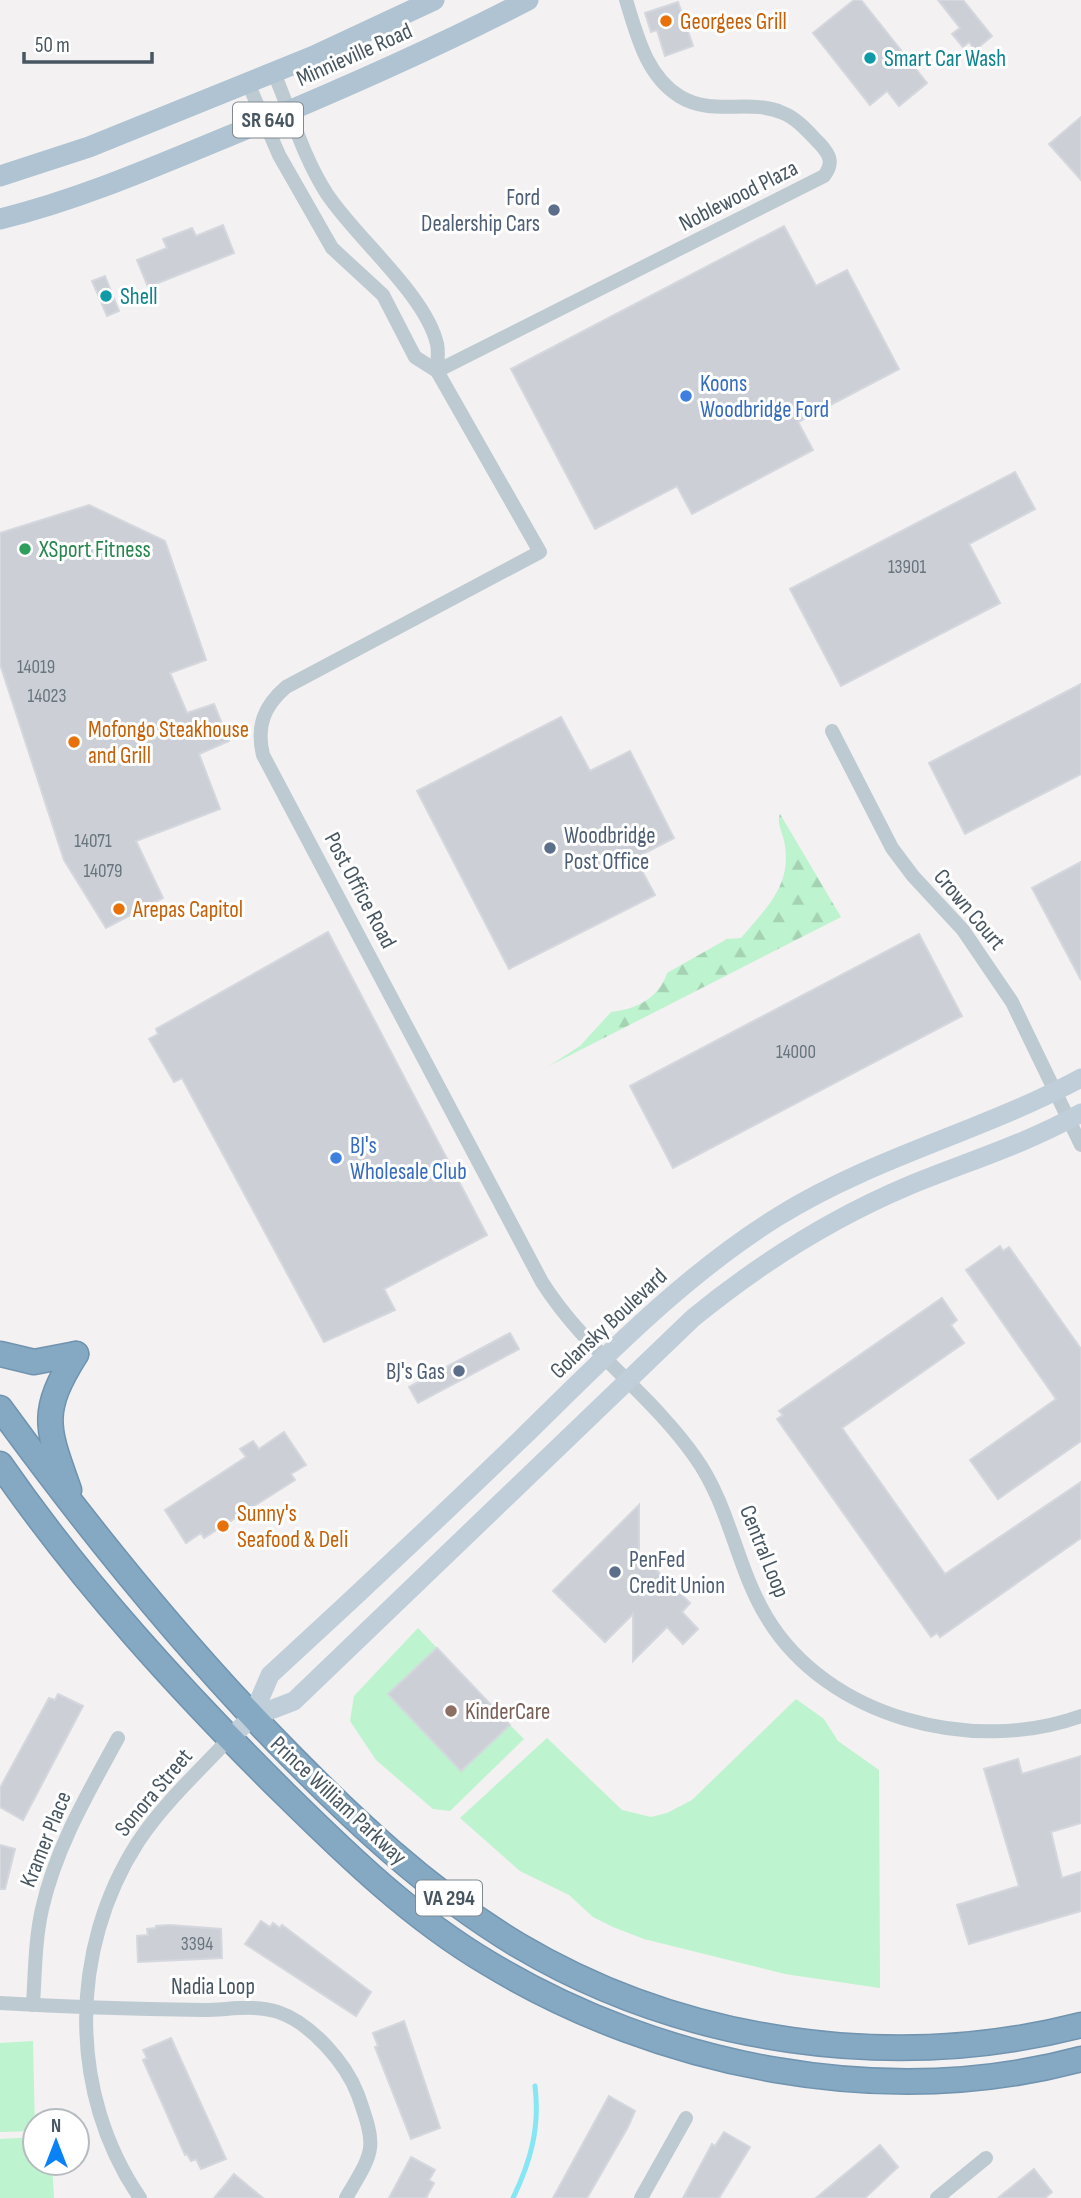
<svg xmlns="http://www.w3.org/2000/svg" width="1081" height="2198" font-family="'Sofia Sans Condensed',sans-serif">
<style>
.green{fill:#bdf3ce}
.forest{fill:url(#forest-firs)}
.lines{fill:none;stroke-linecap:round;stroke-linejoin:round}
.stream{stroke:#86e6f4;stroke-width:5}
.building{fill:#ccd0d6;stroke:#d4d7dd;stroke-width:2}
.highway-casing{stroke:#7093af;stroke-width:27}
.street{stroke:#becad1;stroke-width:14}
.secondary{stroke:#c0ced9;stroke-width:19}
.primary{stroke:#afc3d2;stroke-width:21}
.highway{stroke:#85a8c3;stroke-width:24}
.food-dot{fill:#e8710a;stroke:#fff;stroke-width:2.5}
.culture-dot{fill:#0f9aa8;stroke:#fff;stroke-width:2.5}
.service-dot{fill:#5c6f8a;stroke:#fff;stroke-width:2.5}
.shop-dot{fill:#3f7fe0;stroke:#fff;stroke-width:2.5}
.leisure-dot{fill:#2e9e5b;stroke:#fff;stroke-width:2.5}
.education-dot{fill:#8d6e63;stroke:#fff;stroke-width:2.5}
.labels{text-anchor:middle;stroke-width:6;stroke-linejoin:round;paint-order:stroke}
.number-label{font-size:19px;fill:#68747e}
.shield{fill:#fff;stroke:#7e8990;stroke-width:2}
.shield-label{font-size:21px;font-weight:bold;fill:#475660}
.food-label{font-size:23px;fill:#c56008;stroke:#fff;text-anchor:start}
.street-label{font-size:23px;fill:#475660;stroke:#fff}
.culture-label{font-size:23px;fill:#0d838f;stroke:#fff;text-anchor:start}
.service-label{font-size:23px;fill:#4e5e75;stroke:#fff;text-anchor:end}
.shop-label{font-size:23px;fill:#366cbe;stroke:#fff;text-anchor:start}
.leisure-label{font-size:23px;fill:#27864d;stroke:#fff;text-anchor:start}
.education-label{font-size:23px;fill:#785e54;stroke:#fff;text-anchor:start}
</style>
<defs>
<pattern id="forest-firs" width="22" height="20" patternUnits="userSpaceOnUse" patternTransform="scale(1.75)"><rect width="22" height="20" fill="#bdf3ce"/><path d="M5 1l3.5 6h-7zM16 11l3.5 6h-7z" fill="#a4d2b3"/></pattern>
</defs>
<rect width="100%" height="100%" fill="#f3f1f1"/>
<!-- green -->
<g class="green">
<path d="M418,1628L437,1648L388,1694L461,1771L510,1725L524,1739L450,1811L433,1809L376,1760L350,1721L354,1696Z"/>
<path d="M796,1699L824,1719L838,1741L879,1770L880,1988L785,1974L644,1939L613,1927L593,1917L569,1895L520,1871L460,1818L547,1738L622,1810L651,1817L667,1813L692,1800Z"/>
<path d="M33,2041L35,2131L0,2132V2043Z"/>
<path d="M35,2137V2163H52L54,2198H0V2139Z"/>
</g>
<!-- forest -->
<path class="forest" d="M780,814L841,917L549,1066L580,1046L611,1012C637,1009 659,998 667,973L727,939L741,938C765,909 791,887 785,846C784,835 776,824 780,814Z"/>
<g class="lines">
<!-- stream -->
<path class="stream" d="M513,2198C531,2161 540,2127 535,2086"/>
</g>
<!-- building -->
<g class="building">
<path d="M854,0H861L927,83L899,106L887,91L870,105L813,33Z"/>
<path d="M938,0H963L992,36L975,50L969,42L963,47L952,34L960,28Z"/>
<path d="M678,2L693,46L665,56L657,30L651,32L645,13Z"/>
<path d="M1081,117V180L1049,144Z"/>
<path d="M223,225L234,253L148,287L137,260L167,248L163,239L192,228L196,236Z"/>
<path d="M784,226L816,286L847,270L899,369L798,422L813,450L692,514L677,486L595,529L511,369Z"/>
<path d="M105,276L119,311L107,316L92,281Z"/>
<path d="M1015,472L1035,509L969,544L1000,603L841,686L790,589Z"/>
<path d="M89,505L165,541L206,660L170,673L187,713L214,704L229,741L199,754L220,809L136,841L163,898L106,928L64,860L0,664V533Z"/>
<path d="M1081,684V774L965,834L929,763Z"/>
<path d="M561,717L590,771L630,751L674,838L635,858L655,895L509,969L417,791Z"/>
<path d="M1081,862V980L1032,888Z"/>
<path d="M328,932L487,1235L384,1289L395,1310L324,1342L182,1078L174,1082L149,1039L158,1034L156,1029Z"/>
<path d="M919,934L962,1016L673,1168L630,1086Z"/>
<path d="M1000,1246L1003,1251L1009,1247L1081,1349V1441L998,1499L970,1460L1056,1399L966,1270Z"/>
<path d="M942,1298L957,1320L951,1325L964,1343L842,1428L945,1574L1081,1482V1538L940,1637L937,1633L931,1637L777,1419L783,1415L779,1411Z"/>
<path d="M510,1333L519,1349L418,1403L409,1387Z"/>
<path d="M284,1432L306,1465L291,1474L295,1480L204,1538L201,1533L186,1543L165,1510L246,1457L240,1449L253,1441L259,1449Z"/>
<path d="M639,1505V1553L690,1603L682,1612L698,1629L683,1644L667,1627L633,1661V1614L605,1642L553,1591Z"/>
<path d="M437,1648L510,1725L461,1771L388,1694Z"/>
<path d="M58,1694L83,1706L23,1820L0,1807V1788L49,1698L55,1700Z"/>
<path d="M1081,1756V1823L1051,1832L1062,1878L1081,1872V1911L969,1944L957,1905L1019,1886L984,1769L1018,1759L1022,1774Z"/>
<path d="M0,1845L15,1849L5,1889H0Z"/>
<path d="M261,1921L270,1927L273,1923L280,1928L282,1925L371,1992L356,2016L245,1944Z"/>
<path d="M170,1925L221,1929L222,1958L138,1962L137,1936L148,1935L147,1929L156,1928V1926Z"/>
<path d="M404,2021L440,2128L411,2139L375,2047L378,2046L373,2033Z"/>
<path d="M171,2038L226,2159L201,2169L196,2159L191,2161L187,2154L185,2155L143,2060L147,2058L143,2050Z"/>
<path d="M609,2096L635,2111L628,2127L587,2198H553Z"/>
<path d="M724,2132L750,2147L719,2198H683L712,2144L715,2146Z"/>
<path d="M880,2145L898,2167L865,2198H816Z"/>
<path d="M411,2157L435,2170L429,2180L434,2183L426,2198H389Z"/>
<path d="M1034,2169L1052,2192L1045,2198H998Z"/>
<path d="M234,2174L263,2198H214Z"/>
</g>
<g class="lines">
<!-- highway casing -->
<g class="highway-casing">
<g id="highway">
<path d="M0,1354L34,1362L76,1354"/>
<path d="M0,1408C86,1526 176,1638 278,1743C351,1818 428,1891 518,1945C685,2044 894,2073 1081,2025"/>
<path d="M0,1464C83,1584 182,1692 285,1794C348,1856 412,1918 488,1963C660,2067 884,2112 1081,2059"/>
<path d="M69,1490C47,1428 39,1413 76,1354"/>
</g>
</g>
<!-- street -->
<g class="street">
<path d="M274,73C291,113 303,157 327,194C356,238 426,295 437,344C439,352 437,363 437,371L540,552L286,687C264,706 256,726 263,755L542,1282C585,1350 650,1393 695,1457C730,1506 736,1566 766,1616C827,1719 974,1755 1081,1716"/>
<path d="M248,83L279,155L332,248L383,295L415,357L437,371"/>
<path d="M437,371L824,176C834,163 830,155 820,144C809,133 798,119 783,113C750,98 712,117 679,96C646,75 637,35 626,0"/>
<path d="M832,731L892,848L913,876L963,930L1012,1002L1081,1145"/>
<path d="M0,2003C68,2007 136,2009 204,2010C228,2010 255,2004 278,2012C311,2023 346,2063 358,2095C377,2149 375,2149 346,2198"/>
<path d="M33,2005C35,1973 35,1940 42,1909C56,1847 88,1793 118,1738"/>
<path d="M140,2198C68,2093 69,1949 138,1842C163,1804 198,1772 229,1739"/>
<path d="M641,2198L686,2118"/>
<path d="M937,2198L986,2158"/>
</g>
<!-- secondary -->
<g class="secondary">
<path d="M252,1717L294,1701L693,1318C759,1264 830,1219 908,1186C966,1162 1026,1144 1081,1113"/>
<path d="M229,1739L252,1717L270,1675C354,1598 437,1520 520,1440C601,1361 682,1276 779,1216C874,1157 983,1131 1081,1078"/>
</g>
<!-- primary -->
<g class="primary">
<path d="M0,176L89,147L314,56L434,0"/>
<path d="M0,219C78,200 154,167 229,136C331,94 430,51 528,0"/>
</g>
<!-- highway -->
<use href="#highway" class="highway"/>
</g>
<!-- markers -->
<g class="food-dot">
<circle cx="666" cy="21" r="7"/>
<circle cx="74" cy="742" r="7"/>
<circle cx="119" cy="909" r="7"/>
<circle cx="223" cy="1526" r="7"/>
</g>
<g class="culture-dot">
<circle cx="870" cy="58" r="7"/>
<circle cx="106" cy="296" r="7"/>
</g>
<g class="service-dot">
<circle cx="554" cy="210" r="7"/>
<circle cx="550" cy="848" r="7"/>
<circle cx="459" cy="1371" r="7"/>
<circle cx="615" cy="1572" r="7"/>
</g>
<g class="shop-dot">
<circle cx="686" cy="396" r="7"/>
<circle cx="336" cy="1158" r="7"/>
</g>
<circle class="leisure-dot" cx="25" cy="549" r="7"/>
<circle class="education-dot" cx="451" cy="1711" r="7"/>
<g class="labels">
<!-- number labels -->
<g class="number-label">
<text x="907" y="573">13901</text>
<text x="36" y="673">14019</text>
<text x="47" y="702">14023</text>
<text x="93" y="847">14071</text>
<text x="103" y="877">14079</text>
<text x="796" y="1058">14000</text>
<text x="197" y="1950">3394</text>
</g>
<!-- shield labels -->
<g class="shield">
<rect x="233" y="102.5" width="70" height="35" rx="5"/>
<rect x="416" y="1880.5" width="66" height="35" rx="5"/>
</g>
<g class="shield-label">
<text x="268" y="127">SR 640</text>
<text x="449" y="1905">VA 294</text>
</g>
<!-- food labels -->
<g class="food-label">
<text x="680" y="29">Georgees Grill</text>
<text x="88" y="737">Mofongo Steakhouse<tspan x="88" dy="26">and Grill</tspan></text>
<text x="133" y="917">Arepas Capitol</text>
<text x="237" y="1521">Sunny's<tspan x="237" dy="26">Seafood &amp; Deli</tspan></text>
</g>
<!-- street labels -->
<g class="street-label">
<text transform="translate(354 54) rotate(-24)" y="8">Minnieville Road</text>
<text transform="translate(738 195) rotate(-27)" y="8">Noblewood Plaza</text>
<text transform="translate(361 890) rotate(62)" y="8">Post Office Road</text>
<text transform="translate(970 909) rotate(50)" y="8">Crown Court</text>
<text transform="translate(608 1323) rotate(-43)" y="8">Golansky Boulevard</text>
<text transform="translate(765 1551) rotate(68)" y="8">Central Loop</text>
<text transform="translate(153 1792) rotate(-50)" y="8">Sonora Street</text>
<text transform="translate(339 1800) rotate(43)" y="8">Prince William Parkway</text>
<text transform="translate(45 1839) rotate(-68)" y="8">Kramer Place</text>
<text x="213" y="1994">Nadia Loop</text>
</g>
<!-- culture labels -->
<g class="culture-label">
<text x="884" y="66">Smart Car Wash</text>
<text x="120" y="304">Shell</text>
</g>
<!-- service labels -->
<g class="service-label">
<text x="540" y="205">Ford<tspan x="540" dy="26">Dealership Cars</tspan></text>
<text x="564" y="843" text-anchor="start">Woodbridge<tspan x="564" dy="26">Post Office</tspan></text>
<text x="445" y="1379">BJ's Gas</text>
<text x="629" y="1567" text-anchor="start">PenFed<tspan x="629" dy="26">Credit Union</tspan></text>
</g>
<!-- shop labels -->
<g class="shop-label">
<text x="700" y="391">Koons<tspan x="700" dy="26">Woodbridge Ford</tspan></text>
<text x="350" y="1153">BJ's<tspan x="350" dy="26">Wholesale Club</tspan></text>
</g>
<!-- leisure labels -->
<g class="leisure-label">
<text x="39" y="557">XSport Fitness</text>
</g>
<!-- education labels -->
<g class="education-label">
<text x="465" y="1719">KinderCare</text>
</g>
</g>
<!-- north arrow -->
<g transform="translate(56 2142)"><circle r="33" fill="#ffffff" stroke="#b5bbbf" stroke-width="2"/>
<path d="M0-5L12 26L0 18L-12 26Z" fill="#0982f5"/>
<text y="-10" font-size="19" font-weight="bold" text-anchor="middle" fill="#475660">N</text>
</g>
<!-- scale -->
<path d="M24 52v10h128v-10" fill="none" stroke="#475660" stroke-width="3.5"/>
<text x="35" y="52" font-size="21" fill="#475660" stroke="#ffffff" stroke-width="5" paint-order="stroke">50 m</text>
</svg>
